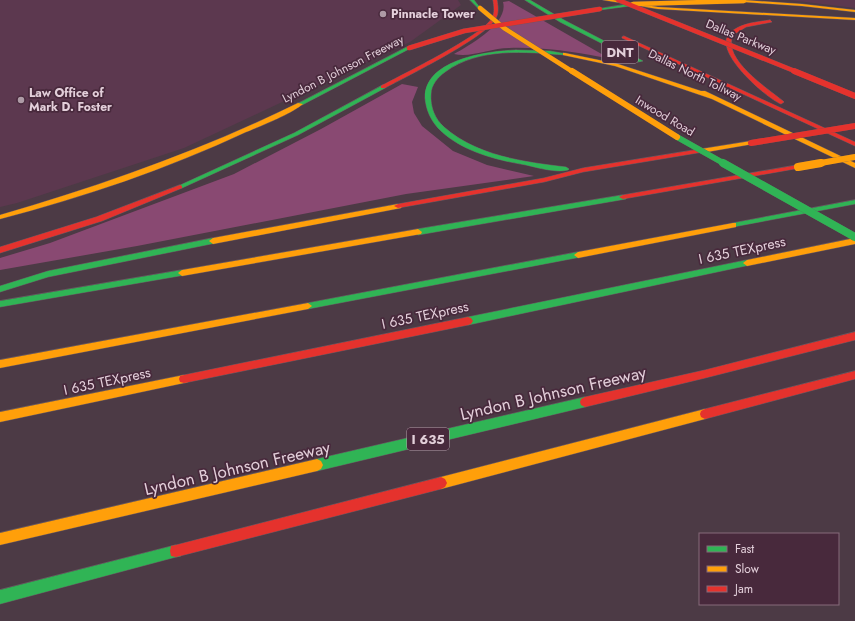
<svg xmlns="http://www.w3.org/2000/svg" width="855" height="621" font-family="Jost,sans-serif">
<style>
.built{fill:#5c384f}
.green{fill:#894972}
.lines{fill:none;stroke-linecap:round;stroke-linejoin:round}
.fast-casing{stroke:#675861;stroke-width:1}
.slow-casing{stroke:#675861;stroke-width:1}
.jam-casing{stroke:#675861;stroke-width:1}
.fast{fill:#30b455;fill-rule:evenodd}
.slow{fill:#ff9f0a;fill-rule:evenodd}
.jam{fill:#e5322d;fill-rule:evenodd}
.fast-bridge-far1-casing{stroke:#675861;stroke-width:6;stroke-linecap:butt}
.fast-bridge-casing{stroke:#675861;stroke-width:8;stroke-linecap:butt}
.slow-bridge-far2-casing{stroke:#675861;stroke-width:5;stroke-linecap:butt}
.slow-bridge-far1-casing{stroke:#675861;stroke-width:6;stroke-linecap:butt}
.slow-bridge-casing{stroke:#675861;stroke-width:8;stroke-linecap:butt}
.jam-bridge-far1-casing{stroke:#675861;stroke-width:5;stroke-linecap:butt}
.jam-bridge-casing{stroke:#675861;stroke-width:6;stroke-linecap:butt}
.fast-bridge-far1{stroke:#30b455;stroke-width:6}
.fast-bridge{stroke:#30b455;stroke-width:8}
.slow-bridge-far2{stroke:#ff9f0a;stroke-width:4.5}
.slow-bridge-far1{stroke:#ff9f0a;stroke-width:6}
.slow-bridge{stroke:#ff9f0a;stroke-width:8}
.jam-bridge-far1{stroke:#e5322d;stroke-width:4.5}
.jam-bridge{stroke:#e5322d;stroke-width:6}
.poi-dot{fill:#ae9ba6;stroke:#48293c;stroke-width:1.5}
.labels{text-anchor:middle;stroke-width:3.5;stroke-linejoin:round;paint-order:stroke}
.far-poi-label{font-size:12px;font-weight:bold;fill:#e3cfda;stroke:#48293c;text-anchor:start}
.far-street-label{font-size:12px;fill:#e3cfda;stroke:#48293c}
.shield{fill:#48293c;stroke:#b49dab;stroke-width:1}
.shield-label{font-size:13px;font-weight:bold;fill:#e3cfda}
.street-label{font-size:14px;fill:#e3cfda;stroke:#48293c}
.near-street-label{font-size:17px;fill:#e3cfda;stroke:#48293c}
</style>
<rect width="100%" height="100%" fill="#4c3a45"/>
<!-- built -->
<g class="built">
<path d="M0,0H458L461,5L410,42L184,148L17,203L0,207Z"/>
<path d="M788,0H855V8L789,0Z"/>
</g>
<!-- green -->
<g class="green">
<path d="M509,1L605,56L601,57C570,51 540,47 509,48C491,48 471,58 454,54C470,45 509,23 503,2Z"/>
<path d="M402,84L418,87L412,102L414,113L422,126L453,151L487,165L534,176L406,194L137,246L0,270V258L50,243L234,174L321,129Z"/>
</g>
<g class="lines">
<!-- fast casing -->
<g class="fast-casing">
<g id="fast">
<path d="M470,0H474L481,9H479Z"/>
<path d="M525,0H530L564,20L643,61L638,62L560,22Z"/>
<path d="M629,4L630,6L600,10L598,9Z"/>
<path d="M407,47L411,48L302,105L297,104Z"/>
<path d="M516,50L550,51L567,54L565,55C525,52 479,47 445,72C438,77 431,85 431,94C430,107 435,119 444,127C477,156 524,162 566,167L569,169L568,170C556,173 539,168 526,165C496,160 460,151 438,128C430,119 426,109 425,98C424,59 489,51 516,50Z"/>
<path d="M383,85L386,87L385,88L298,135L182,188H178L176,187L294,133Z"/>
<path d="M623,195L627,197L626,199L418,235L414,232L418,229Z"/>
<path d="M855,200V204L733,227L729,225L733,223Z"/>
<path d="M213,238L217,241L216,243L48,277L0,292V286L48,271Z"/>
<path d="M578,252L582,255L581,257L308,309L304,306L308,303Z"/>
<path d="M747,260L750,261L751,263L750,265L468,325L465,324L463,321L465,318L468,317Z"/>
<path d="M182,270L186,273L185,275L0,307V301Z"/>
<path d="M585,397L589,399L590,402L589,405L585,407L317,471L313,469L311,465L313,461L317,459Z"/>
<path d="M176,545L181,546L182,551L181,556L176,557L0,604V590Z"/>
</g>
</g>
<!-- slow casing -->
<g class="slow-casing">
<g id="slow">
<path d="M603,0H613L658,7L855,18V20L658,9Z"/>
<path d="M743,0L802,4L855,10V12L802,6L744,2L742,1Z"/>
<path d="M565,53L618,64L701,91H705L855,163V168L712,99L615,66L563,55V53Z"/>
<path d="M298,103L303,104C291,114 261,126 246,132C167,169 84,197 0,219V215C103,185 202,150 298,103Z"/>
<path d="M751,141L754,143L753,144L701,153L698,151L701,149Z"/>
<path d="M398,204L402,206L401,208L213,244L209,241L213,238Z"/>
<path d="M733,223H736V227L578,258L574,255L578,252Z"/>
<path d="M418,229L422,232L421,234L182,276L178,273L182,270Z"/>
<path d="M855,238V244L747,266L743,263L747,260Z"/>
<path d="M308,303L312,306L308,309L0,368V360Z"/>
<path d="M184,375L188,376L189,379L188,382L184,383L0,422V412Z"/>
<path d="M705,409L709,411L710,414L709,417L705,419L441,489L437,487L435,483L437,479L441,477Z"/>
<path d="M317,459L321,461L323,465L321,469L317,471L0,545V533Z"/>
</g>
</g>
<!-- jam casing -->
<g class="jam-casing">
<g id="jam">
<path d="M493,0H497C498,6 499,13 496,18C487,37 407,76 385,88H381V86C403,74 482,36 492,18C495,13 494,6 493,0Z"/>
<path d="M770,20L772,22L746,27L733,35C722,59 767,88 783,101L784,102L781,104C766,98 711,50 730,33C740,23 757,22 770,20Z"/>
<path d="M624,36L855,142V146L622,38V37Z"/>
<path d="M701,149L704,151L703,152L583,172L544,182L398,208L394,206L398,204L544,178L583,168Z"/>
<path d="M798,165L801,167L800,168L623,199L619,197L623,195Z"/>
<path d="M180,185L182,186V188L102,221L0,253V247L96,217Z"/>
<path d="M468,317L471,318L473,321L471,324L468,325L184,383L180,382L179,379L180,376L184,375Z"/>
<path d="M855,332V340L705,378L585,407L581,405L580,402L581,399L585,397L705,370Z"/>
<path d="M855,371V379L705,419L701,417L700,414L701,411L705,409Z"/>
<path d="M441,477L445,479L447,483L445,487L441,489L176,557L171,556L170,551L171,546L176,545Z"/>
</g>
</g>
<!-- fast -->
<use href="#fast" class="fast"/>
<!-- slow -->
<use href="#slow" class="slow"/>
<!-- jam -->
<use href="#jam" class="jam"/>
<!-- fast-bridge-far1 casing -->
<g class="fast-bridge-far1-casing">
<path id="fast-bridge-far1" d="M677,137L725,164"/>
</g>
<!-- fast-bridge casing -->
<g class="fast-bridge-casing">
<path id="fast-bridge" d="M723,163L855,237"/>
</g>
<!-- slow-bridge-far2 casing -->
<g class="slow-bridge-far2-casing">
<g id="slow-bridge-far2">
<path d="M633,4L744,1"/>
<path d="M480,8L504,28L573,72"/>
</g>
</g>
<!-- slow-bridge-far1 casing -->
<g class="slow-bridge-far1-casing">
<g id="slow-bridge-far1">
<path d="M572,71L677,137"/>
<path d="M815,164L855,157"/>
</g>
</g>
<!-- slow-bridge casing -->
<g class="slow-bridge-casing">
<path id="slow-bridge" d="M798,167L821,163"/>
</g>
<!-- jam-bridge-far1 casing -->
<g class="jam-bridge-far1-casing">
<g id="jam-bridge-far1">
<path d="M618,0L797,72"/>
<path d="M409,48L464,31L600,9"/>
</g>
</g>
<!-- jam-bridge casing -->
<g class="jam-bridge-casing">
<g id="jam-bridge">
<path d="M794,71L855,96"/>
<path d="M751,143L855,126"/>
</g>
</g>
<!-- fast-bridge-far1 -->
<use href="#fast-bridge-far1" class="fast-bridge-far1"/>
<!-- fast-bridge -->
<use href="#fast-bridge" class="fast-bridge"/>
<!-- slow-bridge-far2 -->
<use href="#slow-bridge-far2" class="slow-bridge-far2"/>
<!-- slow-bridge-far1 -->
<use href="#slow-bridge-far1" class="slow-bridge-far1"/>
<!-- slow-bridge -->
<use href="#slow-bridge" class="slow-bridge"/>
<!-- jam-bridge-far1 -->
<use href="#jam-bridge-far1" class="jam-bridge-far1"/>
<!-- jam-bridge -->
<use href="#jam-bridge" class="jam-bridge"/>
</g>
<!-- markers -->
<g class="poi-dot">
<circle cx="383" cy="14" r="4"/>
<circle cx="21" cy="100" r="4"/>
</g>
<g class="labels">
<!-- far-poi labels -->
<g class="far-poi-label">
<text x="391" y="18">Pinnacle Tower</text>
<text x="29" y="97">Law Office of<tspan x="29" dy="14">Mark D. Foster</tspan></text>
</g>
<!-- far-street labels -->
<g class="far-street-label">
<text transform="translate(741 37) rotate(22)" y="4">Dallas Parkway</text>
<text transform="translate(343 69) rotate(-27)" y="4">Lyndon B Johnson Freeway</text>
<text transform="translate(695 75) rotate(26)" y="4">Dallas North Tollway</text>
<text transform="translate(665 116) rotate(31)" y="4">Inwood Road</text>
</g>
<!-- shield labels -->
<g class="shield">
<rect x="602" y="41" width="36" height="22" rx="3"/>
<rect x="407" y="428" width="42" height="22" rx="3"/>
</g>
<g class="shield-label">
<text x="620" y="57">DNT</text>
<text x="428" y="444">I 635</text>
</g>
<!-- street labels -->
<g class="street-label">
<text transform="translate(742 250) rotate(-12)" y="5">I 635 TEXpress</text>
<text transform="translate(425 315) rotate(-12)" y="5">I 635 TEXpress</text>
<text transform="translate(107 381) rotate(-12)" y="5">I 635 TEXpress</text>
</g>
<!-- near-street labels -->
<g class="near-street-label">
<text transform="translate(553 393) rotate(-13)" y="6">Lyndon B Johnson Freeway</text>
<text transform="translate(237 468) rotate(-13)" y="6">Lyndon B Johnson Freeway</text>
</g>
</g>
<!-- legend -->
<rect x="699" y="533" width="140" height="72" fill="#48293c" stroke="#866b7b"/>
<rect x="707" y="546" width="20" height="6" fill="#30b455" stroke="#866b7b"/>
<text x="735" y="553" font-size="12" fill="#e3cfda">Fast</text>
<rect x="707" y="566" width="20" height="6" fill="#ff9f0a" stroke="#866b7b"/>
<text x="735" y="573" font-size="12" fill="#e3cfda">Slow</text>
<rect x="707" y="586" width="20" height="6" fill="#e5322d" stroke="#866b7b"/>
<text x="735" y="593" font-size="12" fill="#e3cfda">Jam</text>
</svg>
